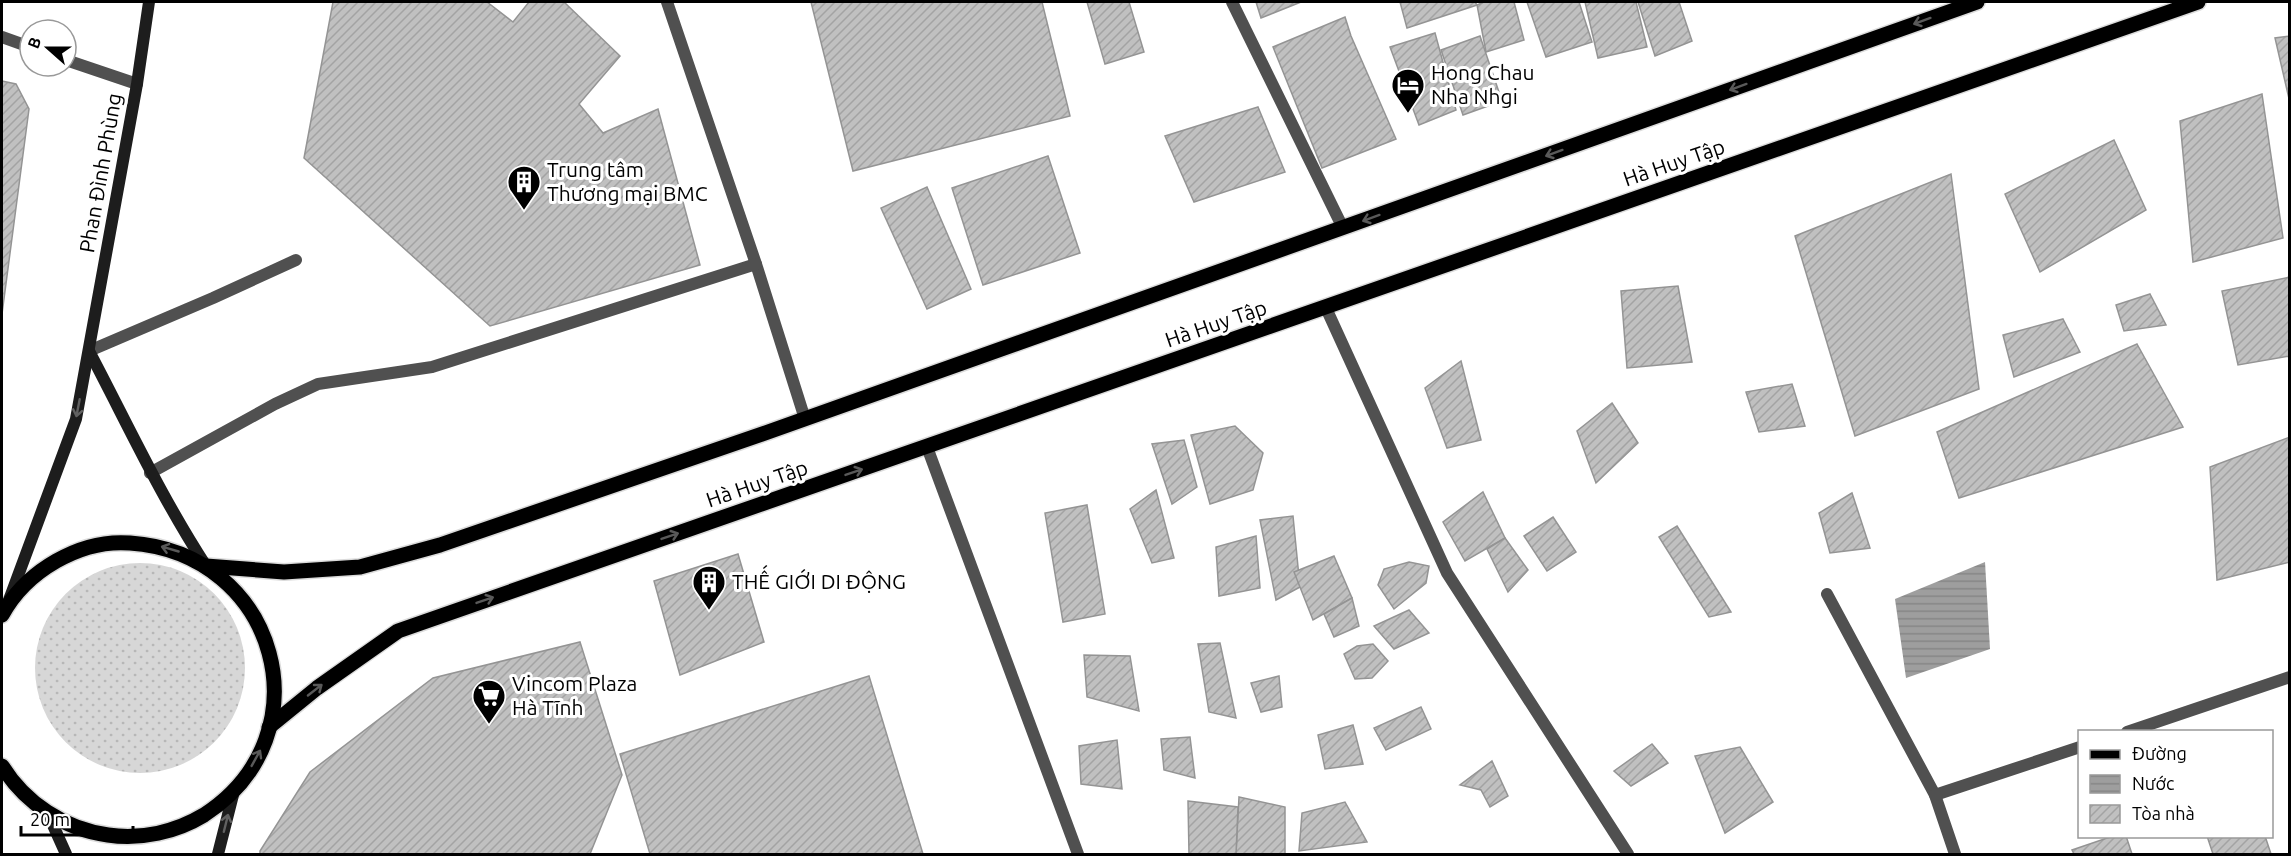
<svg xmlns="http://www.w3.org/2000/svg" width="2291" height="856" font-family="Ubuntu,sans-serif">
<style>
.grass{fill:url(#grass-dots)}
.water{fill:url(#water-rules)}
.building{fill:url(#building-hatch);stroke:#949494;stroke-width:1.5}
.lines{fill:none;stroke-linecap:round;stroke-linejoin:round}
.primary-casing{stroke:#dbdbdb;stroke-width:18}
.service{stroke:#505050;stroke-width:12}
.minor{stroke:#505050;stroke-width:12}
.secondary{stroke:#1d1d1d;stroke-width:12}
.primary{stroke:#000;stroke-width:15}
.oneway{stroke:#595959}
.oneway2{stroke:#616161}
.labels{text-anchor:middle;stroke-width:6;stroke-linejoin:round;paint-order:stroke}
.poi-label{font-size:21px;fill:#000;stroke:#fff;text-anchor:start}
.street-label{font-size:21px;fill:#000;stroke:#fff}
</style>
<defs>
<pattern id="grass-dots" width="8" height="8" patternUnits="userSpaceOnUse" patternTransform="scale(1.5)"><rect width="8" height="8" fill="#d7d7d7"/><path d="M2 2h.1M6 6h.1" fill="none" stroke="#b7b7b7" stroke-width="1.8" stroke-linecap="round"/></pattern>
<pattern id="water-rules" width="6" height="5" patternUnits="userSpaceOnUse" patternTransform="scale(1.5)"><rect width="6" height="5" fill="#9e9e9e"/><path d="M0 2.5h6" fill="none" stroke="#868686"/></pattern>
<pattern id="building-hatch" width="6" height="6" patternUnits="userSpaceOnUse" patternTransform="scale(1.5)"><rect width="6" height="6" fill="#c0c0c0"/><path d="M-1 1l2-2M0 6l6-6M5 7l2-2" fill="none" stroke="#a3a3a3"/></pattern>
</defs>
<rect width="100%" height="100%" fill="#fff"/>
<!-- grass -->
<circle class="grass" cx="140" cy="668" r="105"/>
<!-- water -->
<path class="water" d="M1985,562L1990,649L1906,678L1895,599Z"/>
<!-- building -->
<g class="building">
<path d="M333,2H487L513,22L529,2H564L620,56L579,104L603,133L658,109L700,265L490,326L304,158Z"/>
<path d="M811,2H1042L1070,116L853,171Z"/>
<path d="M1087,2H1129L1144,52L1105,64Z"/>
<path d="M1256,2H1301L1261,18Z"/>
<path d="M1400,2H1475L1477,5L1407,28Z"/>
<path d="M1484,2H1514L1524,40L1486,52L1477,5Z"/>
<path d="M1527,2H1579L1592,42L1546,57Z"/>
<path d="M1585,2H1636L1647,47L1598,58Z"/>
<path d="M1638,2H1679L1692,41L1655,56Z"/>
<path d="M1345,17L1351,36L1396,139L1322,168L1273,47Z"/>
<path d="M1435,33L1456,110L1419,125L1390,47Z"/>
<path d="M1480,36L1502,101L1463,115L1441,50Z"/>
<path d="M2290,36V103L2275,38Z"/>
<path d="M2,81L16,84L29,109L2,314Z"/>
<path d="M2262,94L2283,238L2193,262L2180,121Z"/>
<path d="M1258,107L1285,172L1194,202L1165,136Z"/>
<path d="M2114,140L2146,210L2040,272L2005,194Z"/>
<path d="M1048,156L1080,253L983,285L952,188Z"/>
<path d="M1951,174L1979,389L1855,436L1795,236Z"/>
<path d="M927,187L971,289L927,309L881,208Z"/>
<path d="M2290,277V356L2238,365L2222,291Z"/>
<path d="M1678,286L1692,362L1627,368L1621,291Z"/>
<path d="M2150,294L2166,325L2124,331L2116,305Z"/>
<path d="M2063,319L2080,352L2014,377L2003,335Z"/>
<path d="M2137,344L2183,427L1959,498L1937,432Z"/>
<path d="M1461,361L1481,440L1447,448L1425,388Z"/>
<path d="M1792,384L1805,426L1759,432L1746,392Z"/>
<path d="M1612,403L1638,443L1596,483L1577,431Z"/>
<path d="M1235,426L1263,453L1253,490L1210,504L1191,435Z"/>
<path d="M2290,437V562L2217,580L2210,467Z"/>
<path d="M1184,440L1197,487L1172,504L1152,444Z"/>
<path d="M1156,490L1174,558L1152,563L1130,509Z"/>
<path d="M1483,492L1505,538L1465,561L1443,522Z"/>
<path d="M1852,493L1870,548L1830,553L1819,513Z"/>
<path d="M1087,505L1105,614L1063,622L1045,513Z"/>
<path d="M1293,516L1300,587L1276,600L1260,520Z"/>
<path d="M1553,517L1576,552L1547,571L1524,536Z"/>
<path d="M1677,526L1731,612L1709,617L1659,537Z"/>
<path d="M1256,536L1260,588L1219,596L1216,547Z"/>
<path d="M1505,538L1528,570L1508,592L1487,549Z"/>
<path d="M738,554L764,642L680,675L654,581Z"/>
<path d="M1334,556L1352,598L1313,620L1294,572Z"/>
<path d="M1409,562L1429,566L1426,583L1394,609L1378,585L1384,569Z"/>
<path d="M1352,598L1359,626L1334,637L1324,614Z"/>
<path d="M1409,610L1429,633L1394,649L1374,626Z"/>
<path d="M580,642L622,775L590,854H260V851L310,772L433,678Z"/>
<path d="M1220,643L1236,718L1209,712L1198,644Z"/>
<path d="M1373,644L1388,661L1372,678L1355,679L1344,654L1357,646Z"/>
<path d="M1084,655L1130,656L1139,711L1087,697Z"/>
<path d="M869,676L923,854H650L620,754Z"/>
<path d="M1279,676L1282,707L1261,712L1251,683Z"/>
<path d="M1421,707L1431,729L1386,750L1374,728Z"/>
<path d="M1353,725L1363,764L1325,769L1318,735Z"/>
<path d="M1190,737L1195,778L1164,770L1161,739Z"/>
<path d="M1117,740L1122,789L1081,784L1079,746Z"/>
<path d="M1652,744L1668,763L1631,786L1614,771Z"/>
<path d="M1740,747L1773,802L1725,833L1695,756Z"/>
<path d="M1492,761L1508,796L1490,807L1481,790L1460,785Z"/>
<path d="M1239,797L1285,807V854H1236Z"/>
<path d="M1188,801L1238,807L1236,854H1189Z"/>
<path d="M1345,802L1367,842L1299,851L1302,813Z"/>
<path d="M2113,836H2126L2132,854H2074L2072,850Z"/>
<path d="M2207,836H2265L2271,854H2213Z"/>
</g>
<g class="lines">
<!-- primary casing -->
<g class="primary-casing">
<g id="primary">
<path d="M206,566L284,572L360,567L440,545L768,432L1977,2"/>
<path d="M2,615C26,571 80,539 130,543C278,553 328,735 204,815C176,832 141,840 108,835C64,829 25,803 2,766"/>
<path d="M269,727L317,688L398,631L2198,2"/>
</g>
</g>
<!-- service -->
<g class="service">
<path d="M667,2L756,264L805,419"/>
<path d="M1232,2L1343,228"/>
<path d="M2,37L30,47"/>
<path d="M66,60L137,84"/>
<path d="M89,351L213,298L296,260"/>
<path d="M150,473L275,404L318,384L432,367L756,264"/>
</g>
<!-- minor -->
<g class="minor">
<path d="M1326,308L1447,573L1628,854"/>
<path d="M927,447L1078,854"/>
<path d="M1827,594L1935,795L1955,854"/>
<path d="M2127,732L2290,677"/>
<path d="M1935,795L2080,747"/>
</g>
<!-- secondary -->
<g class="secondary">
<path d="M89,351C128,425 160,495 206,566"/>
<path d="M9,600L76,419L137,84L149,2"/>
<path d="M48,814L66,854"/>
<path d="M218,854L234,791"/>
</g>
<!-- primary -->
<use href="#primary" class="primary"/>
</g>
<!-- one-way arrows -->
<defs><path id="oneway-shaft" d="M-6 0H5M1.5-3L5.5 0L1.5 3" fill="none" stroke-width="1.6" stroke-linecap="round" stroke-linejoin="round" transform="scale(1.5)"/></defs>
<g class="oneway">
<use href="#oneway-shaft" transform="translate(1922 21) rotate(160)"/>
<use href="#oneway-shaft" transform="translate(1738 87) rotate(160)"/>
<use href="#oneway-shaft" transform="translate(1554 153) rotate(160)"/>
<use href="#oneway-shaft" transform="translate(1371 218) rotate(160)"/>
<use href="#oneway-shaft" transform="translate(854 472) rotate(-19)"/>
<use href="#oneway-shaft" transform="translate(670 536) rotate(-19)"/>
<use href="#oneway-shaft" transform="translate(170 549) rotate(-164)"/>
<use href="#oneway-shaft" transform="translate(485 600) rotate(-19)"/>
<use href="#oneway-shaft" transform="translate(315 690) rotate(-38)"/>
<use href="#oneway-shaft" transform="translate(256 758) rotate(-61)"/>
</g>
<g class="oneway2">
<use href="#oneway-shaft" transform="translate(78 408) rotate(101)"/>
<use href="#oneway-shaft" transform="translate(226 823) rotate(-76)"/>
</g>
<!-- icons -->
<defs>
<g id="hotel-pin" transform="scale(1.725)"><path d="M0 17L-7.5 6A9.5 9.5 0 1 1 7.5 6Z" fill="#000" stroke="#fff"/><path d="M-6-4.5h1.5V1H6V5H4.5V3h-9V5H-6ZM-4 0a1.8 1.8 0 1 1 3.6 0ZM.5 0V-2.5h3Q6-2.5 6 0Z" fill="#fff"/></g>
<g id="building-pin" transform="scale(1.725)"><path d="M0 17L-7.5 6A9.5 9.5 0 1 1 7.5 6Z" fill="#000" stroke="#fff"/><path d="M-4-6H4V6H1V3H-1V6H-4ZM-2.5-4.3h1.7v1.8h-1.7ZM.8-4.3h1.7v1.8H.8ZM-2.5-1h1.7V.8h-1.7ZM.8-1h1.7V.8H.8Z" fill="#fff"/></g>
<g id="supermarket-pin" transform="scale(1.725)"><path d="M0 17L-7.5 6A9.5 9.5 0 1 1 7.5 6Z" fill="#000" stroke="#fff"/><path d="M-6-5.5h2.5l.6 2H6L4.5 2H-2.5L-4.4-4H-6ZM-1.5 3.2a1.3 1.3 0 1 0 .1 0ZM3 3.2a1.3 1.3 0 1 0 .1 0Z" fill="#fff"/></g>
</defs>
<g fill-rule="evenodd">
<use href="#hotel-pin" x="1408" y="85"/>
<use href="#building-pin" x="524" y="182"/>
<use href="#building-pin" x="709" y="582"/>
<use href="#supermarket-pin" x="489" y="696"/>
</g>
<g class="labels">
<!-- poi labels -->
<g class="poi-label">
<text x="1431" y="80">Hong Chau<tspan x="1431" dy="24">Nha Nhgi</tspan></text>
<text x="547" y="177">Trung tâm<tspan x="547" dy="24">Thương mại BMC</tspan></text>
<text x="732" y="589">THẾ GIỚI DI ĐỘNG</text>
<text x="512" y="691">Vincom Plaza<tspan x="512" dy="24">Hà Tĩnh</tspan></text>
</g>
<!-- street labels -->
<g class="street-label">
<text transform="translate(1674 163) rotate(-19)" y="7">Hà Huy Tập</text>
<text transform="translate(101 173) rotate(-80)" y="7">Phan Đình Phùng</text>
<text transform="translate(1216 324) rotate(-19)" y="7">Hà Huy Tập</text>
<text transform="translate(757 484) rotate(-19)" y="7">Hà Huy Tập</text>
</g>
</g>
<!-- border -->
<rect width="2291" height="856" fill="none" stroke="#000000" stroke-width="6"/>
<!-- legend -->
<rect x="2078" y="730" width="195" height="108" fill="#ffffff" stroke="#999999" stroke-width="1.5"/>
<rect x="2090" y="750" width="30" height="9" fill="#000000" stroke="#999999" stroke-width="1.5"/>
<text x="2132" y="760" font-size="18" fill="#000000">Đường</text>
<rect x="2090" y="775" width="30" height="18" fill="url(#water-rules)" stroke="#999999" stroke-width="1.5"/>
<text x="2132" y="790" font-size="18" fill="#000000">Nước</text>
<rect x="2090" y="805" width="30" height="18" fill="url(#building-hatch)" stroke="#999999" stroke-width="1.5"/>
<text x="2132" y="820" font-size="18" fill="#000000">Tòa nhà</text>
<!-- north arrow -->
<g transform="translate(48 48) rotate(291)"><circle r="28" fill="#ffffff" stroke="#999999" stroke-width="1.5"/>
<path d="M0-4.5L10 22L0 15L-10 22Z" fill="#000000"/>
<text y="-9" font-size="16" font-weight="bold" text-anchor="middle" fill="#000000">B</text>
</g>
<!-- scale -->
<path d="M21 826v9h112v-9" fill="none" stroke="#000000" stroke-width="3"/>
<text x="30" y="826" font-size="18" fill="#000000" stroke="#ffffff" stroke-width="4.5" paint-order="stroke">20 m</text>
</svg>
